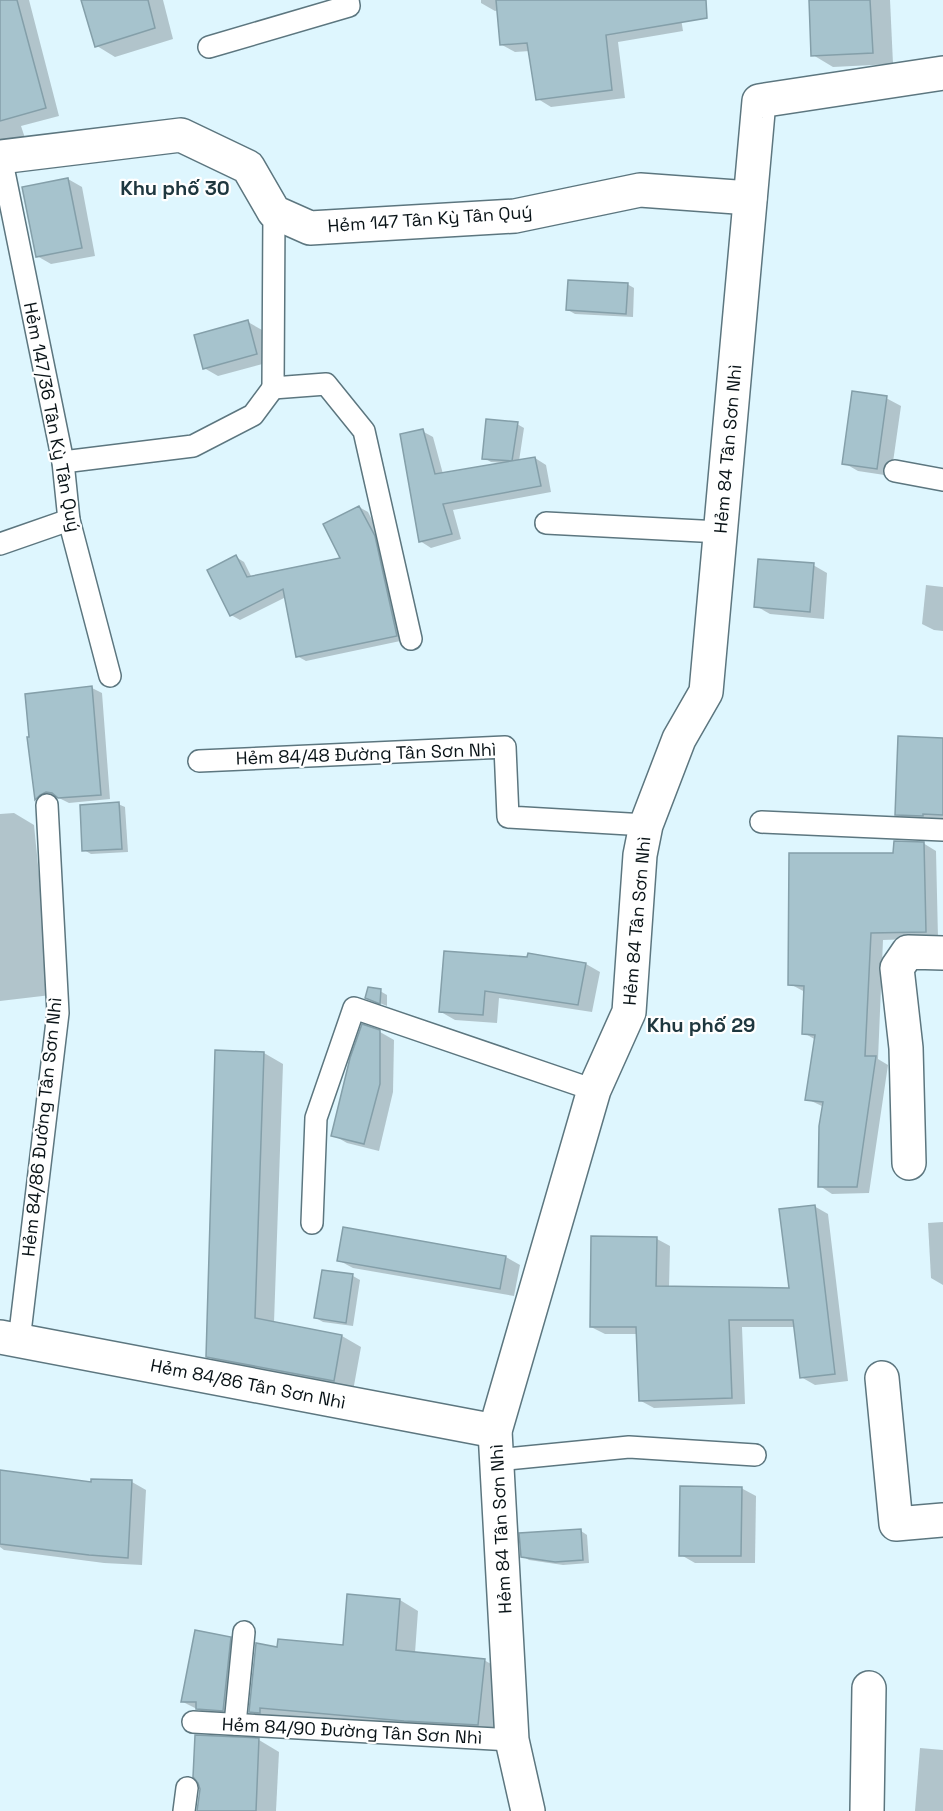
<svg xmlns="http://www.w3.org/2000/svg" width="943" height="1811" font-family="'Space Grotesk',sans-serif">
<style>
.shadow{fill:#0003}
.building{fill:#a6c3cd;stroke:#849fa9;stroke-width:1.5}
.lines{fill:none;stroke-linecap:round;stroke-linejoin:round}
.lane-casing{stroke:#5c767f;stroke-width:24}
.street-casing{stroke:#5c767f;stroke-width:36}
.lane{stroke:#fff;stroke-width:21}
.street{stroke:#fff;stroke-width:33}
.labels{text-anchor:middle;stroke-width:4.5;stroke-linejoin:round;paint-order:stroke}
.street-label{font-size:18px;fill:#091317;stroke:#fff}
.neighbourhood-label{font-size:20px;font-weight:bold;fill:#1e373f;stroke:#fff}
</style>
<rect width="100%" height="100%" fill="#def6fe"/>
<!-- shadow -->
<g class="shadow">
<path d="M0,0H29L59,116L21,126L27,144L0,154Z"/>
<path d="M82,0H163L173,39L115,57L97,46Z"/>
<path d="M481,0H678L683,31L618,42L625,98L551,107L538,99L530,51L515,52L502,45L499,10L495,11L481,3Z"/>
<path d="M810,0H890L893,64L833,67L813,55Z"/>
<path d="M68,179L82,187L95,256L51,264L37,256Z"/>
<path d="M627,284L634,288L633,317L575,314L568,310Z"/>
<path d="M248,322L262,330L270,362L218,376L204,368Z"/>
<path d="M886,398L901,406L891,476L858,471L844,463Z"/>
<path d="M517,424L524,428L519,461L535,458L546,465L551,492L453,510L461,539L431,548L420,541L422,431L433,437L443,474L504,463L491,462L484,458Z"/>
<path d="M359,507L368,512L383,542L405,640L306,661L297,656L286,597L240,620L231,615L236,557L244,562L252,578L342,559Z"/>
<path d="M813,565L827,573L824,619L770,614L756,606Z"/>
<path d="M926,585L943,587V631L934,630L922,624Z"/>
<path d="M92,688L102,693L110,799L69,803L57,797L50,800L46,805L36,799L29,738Z"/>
<path d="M943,739V821L911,822L896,814Z"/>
<path d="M118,804L125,807L128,852L91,854L84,850Z"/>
<path d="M14,813L34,825L51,995L0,1001V814Z"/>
<path d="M923,843L936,851L938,938L883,940L878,1059L888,1065L869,1193L832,1194L820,1186L824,1107L807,1099L816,1040L804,1033L805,992L790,984L895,854Z"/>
<path d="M446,953L586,964L600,972L592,1012L499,998L497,1023L455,1020L441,1012Z"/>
<path d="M380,991L387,995V1006L367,998Z"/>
<path d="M380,1032L394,1040L393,1092L379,1151L347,1143L333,1135Z"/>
<path d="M264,1053L283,1064L274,1323L342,1336L361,1347L353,1391L227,1367L207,1356Z"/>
<path d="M814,1206L828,1214L848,1381L815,1385L801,1377L795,1327H742L745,1404L654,1408L641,1401L638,1334H605L591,1327L592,1238L657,1239L670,1246L669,1288L791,1290Z"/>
<path d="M943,1222V1285L931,1278L928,1223Z"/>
<path d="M506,1257L520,1265L514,1296L353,1268L338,1260Z"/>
<path d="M323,1272L353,1276L360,1280L353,1326L323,1322L316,1318Z"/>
<path d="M0,1472L92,1484V1480L132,1482L146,1490L142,1565L104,1563L4,1550L0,1547Z"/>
<path d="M741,1488L756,1496L755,1563H695L681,1555Z"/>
<path d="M581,1531L587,1535L589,1563L563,1565L529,1560L522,1556Z"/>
<path d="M400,1600L418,1611L415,1653L484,1660L503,1671L497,1735L269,1722L251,1712L278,1649L344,1647Z"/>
<path d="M230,1639L242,1645L235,1717L209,1715L183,1702Z"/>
<path d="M259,1740L279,1752L276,1811H198Z"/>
<path d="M920,1748L943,1750V1811H915Z"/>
</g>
<!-- building -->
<g class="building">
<path d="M0,0H17L46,108L0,121Z"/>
<path d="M81,0H148L155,28L95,47Z"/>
<path d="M496,0H706L707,18L606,35L612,90L536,100L527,43L500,45Z"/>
<path d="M809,0H870L873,53L811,56Z"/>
<path d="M68,178L82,248L36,257L22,187Z"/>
<path d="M568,280L628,283L626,314L566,310Z"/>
<path d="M248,320L257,354L203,369L194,335Z"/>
<path d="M852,391L887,396L877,469L842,464Z"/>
<path d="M486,419L518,422L512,461L482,459Z"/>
<path d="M423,429L435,474L535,457L541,486L443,504L452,534L419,542L400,434Z"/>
<path d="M359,506L375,536L397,636L296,657L283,589L230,616L207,570L236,555L247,577L340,558L323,524Z"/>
<path d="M758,559L814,563L810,612L754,607Z"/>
<path d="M92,686L101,795L58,798L52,793L46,792L40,795L35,800L27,737H29L25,694Z"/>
<path d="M898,736L943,738V815L923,814V816L895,815Z"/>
<path d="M119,802L122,849L82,851L80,805Z"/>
<path d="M894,841L924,842L926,932L871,933L865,1056H876L857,1187H818L819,1126L823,1102L805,1100L815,1035L802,1034L804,986L788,985L789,853H893Z"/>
<path d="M444,951L527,957L528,953L586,963L578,1005L485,991L483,1015L439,1012Z"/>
<path d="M368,987L381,989L380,1004L365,998Z"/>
<path d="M362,1024L380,1030V1084L364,1144L331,1136L350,1058Z"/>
<path d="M215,1050L264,1052L255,1318L342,1335L334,1381L206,1357Z"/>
<path d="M815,1205L835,1374L800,1378L793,1320H729L732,1398L639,1401L636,1327H590L591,1236L657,1237L656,1286L789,1288L779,1209Z"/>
<path d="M343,1227L506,1256L500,1289L337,1261Z"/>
<path d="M322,1270L353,1274L346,1323L314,1318Z"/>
<path d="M0,1470L91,1482V1479L132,1480L128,1558L89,1555L0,1544Z"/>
<path d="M680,1486L742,1487L741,1556H679Z"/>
<path d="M581,1529L583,1560L555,1562L521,1557L519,1533Z"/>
<path d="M347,1594L400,1599L396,1650L485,1659L478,1725L404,1721L260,1708V1713L249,1712L256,1643L277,1647L278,1639L343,1645Z"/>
<path d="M195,1630L231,1637L223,1711L196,1709V1702H181Z"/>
<path d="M195,1735L259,1738L256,1811H197L200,1789L198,1783L193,1777Z"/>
</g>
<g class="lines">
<!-- lane casing -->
<g class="lane-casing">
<g id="lane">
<path d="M209,47L349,6L348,0"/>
<path d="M1,157L63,462L69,520L110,676"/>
<path d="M274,212L273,388L326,384L364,431L411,639"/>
<path d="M63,462L193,446L253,415L273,388"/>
<path d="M895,471L943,480"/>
<path d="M546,523L720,532"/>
<path d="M0,544L69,520"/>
<path d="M199,761L505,747L508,817L646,825"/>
<path d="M761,822L943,830"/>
<path d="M312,1223L316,1118L354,1008L594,1090"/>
<path d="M19,1341L58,1013L47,805"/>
<path d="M497,1460L629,1447L755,1455"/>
<path d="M193,1722L512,1740"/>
<path d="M235,1724L244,1632"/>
<path d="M184,1811L187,1788"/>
</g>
</g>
<!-- street casing -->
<g class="street-casing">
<g id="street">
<path d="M0,157L181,135L248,167L274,212L310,228L515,216L640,190L750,198"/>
<path d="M909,1163L906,1048L897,968L908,952L943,953"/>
<path d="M0,1337L495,1431"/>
<path d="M882,1378L896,1524L943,1520"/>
<path d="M528,1811L512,1740L495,1431L594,1090L629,1012L640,855L646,825L679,739L706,692L759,101L943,73"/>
<path d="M867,1811L869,1688"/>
</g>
</g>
<!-- lane -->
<use href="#lane" class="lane"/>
<!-- street -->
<use href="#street" class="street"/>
</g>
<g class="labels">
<!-- street labels -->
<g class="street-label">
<text transform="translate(430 219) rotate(-4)" y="6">Hẻm 147 Tân Kỳ Tân Quý</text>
<text transform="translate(52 417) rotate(79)" y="6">Hẻm 147/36 Tân Kỳ Tân Quý</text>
<text transform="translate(728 449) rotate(-85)" y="6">Hẻm 84 Tân Sơn Nhì</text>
<text transform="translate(366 754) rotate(-2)" y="6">Hẻm 84/48 Đường Tân Sơn Nhì</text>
<text transform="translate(637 921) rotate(-85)" y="6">Hẻm 84 Tân Sơn Nhì</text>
<text transform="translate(42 1127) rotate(-84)" y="6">Hẻm 84/86 Đường Tân Sơn Nhì</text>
<text transform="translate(248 1384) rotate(11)" y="6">Hẻm 84/86 Tân Sơn Nhì</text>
<text transform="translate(501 1529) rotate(-93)" y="6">Hẻm 84 Tân Sơn Nhì</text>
<text transform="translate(352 1731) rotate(3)" y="6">Hẻm 84/90 Đường Tân Sơn Nhì</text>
</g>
<!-- neighbourhood labels -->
<g class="neighbourhood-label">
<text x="175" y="195">Khu phố 30</text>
<text x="701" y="1032">Khu phố 29</text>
</g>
</g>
</svg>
